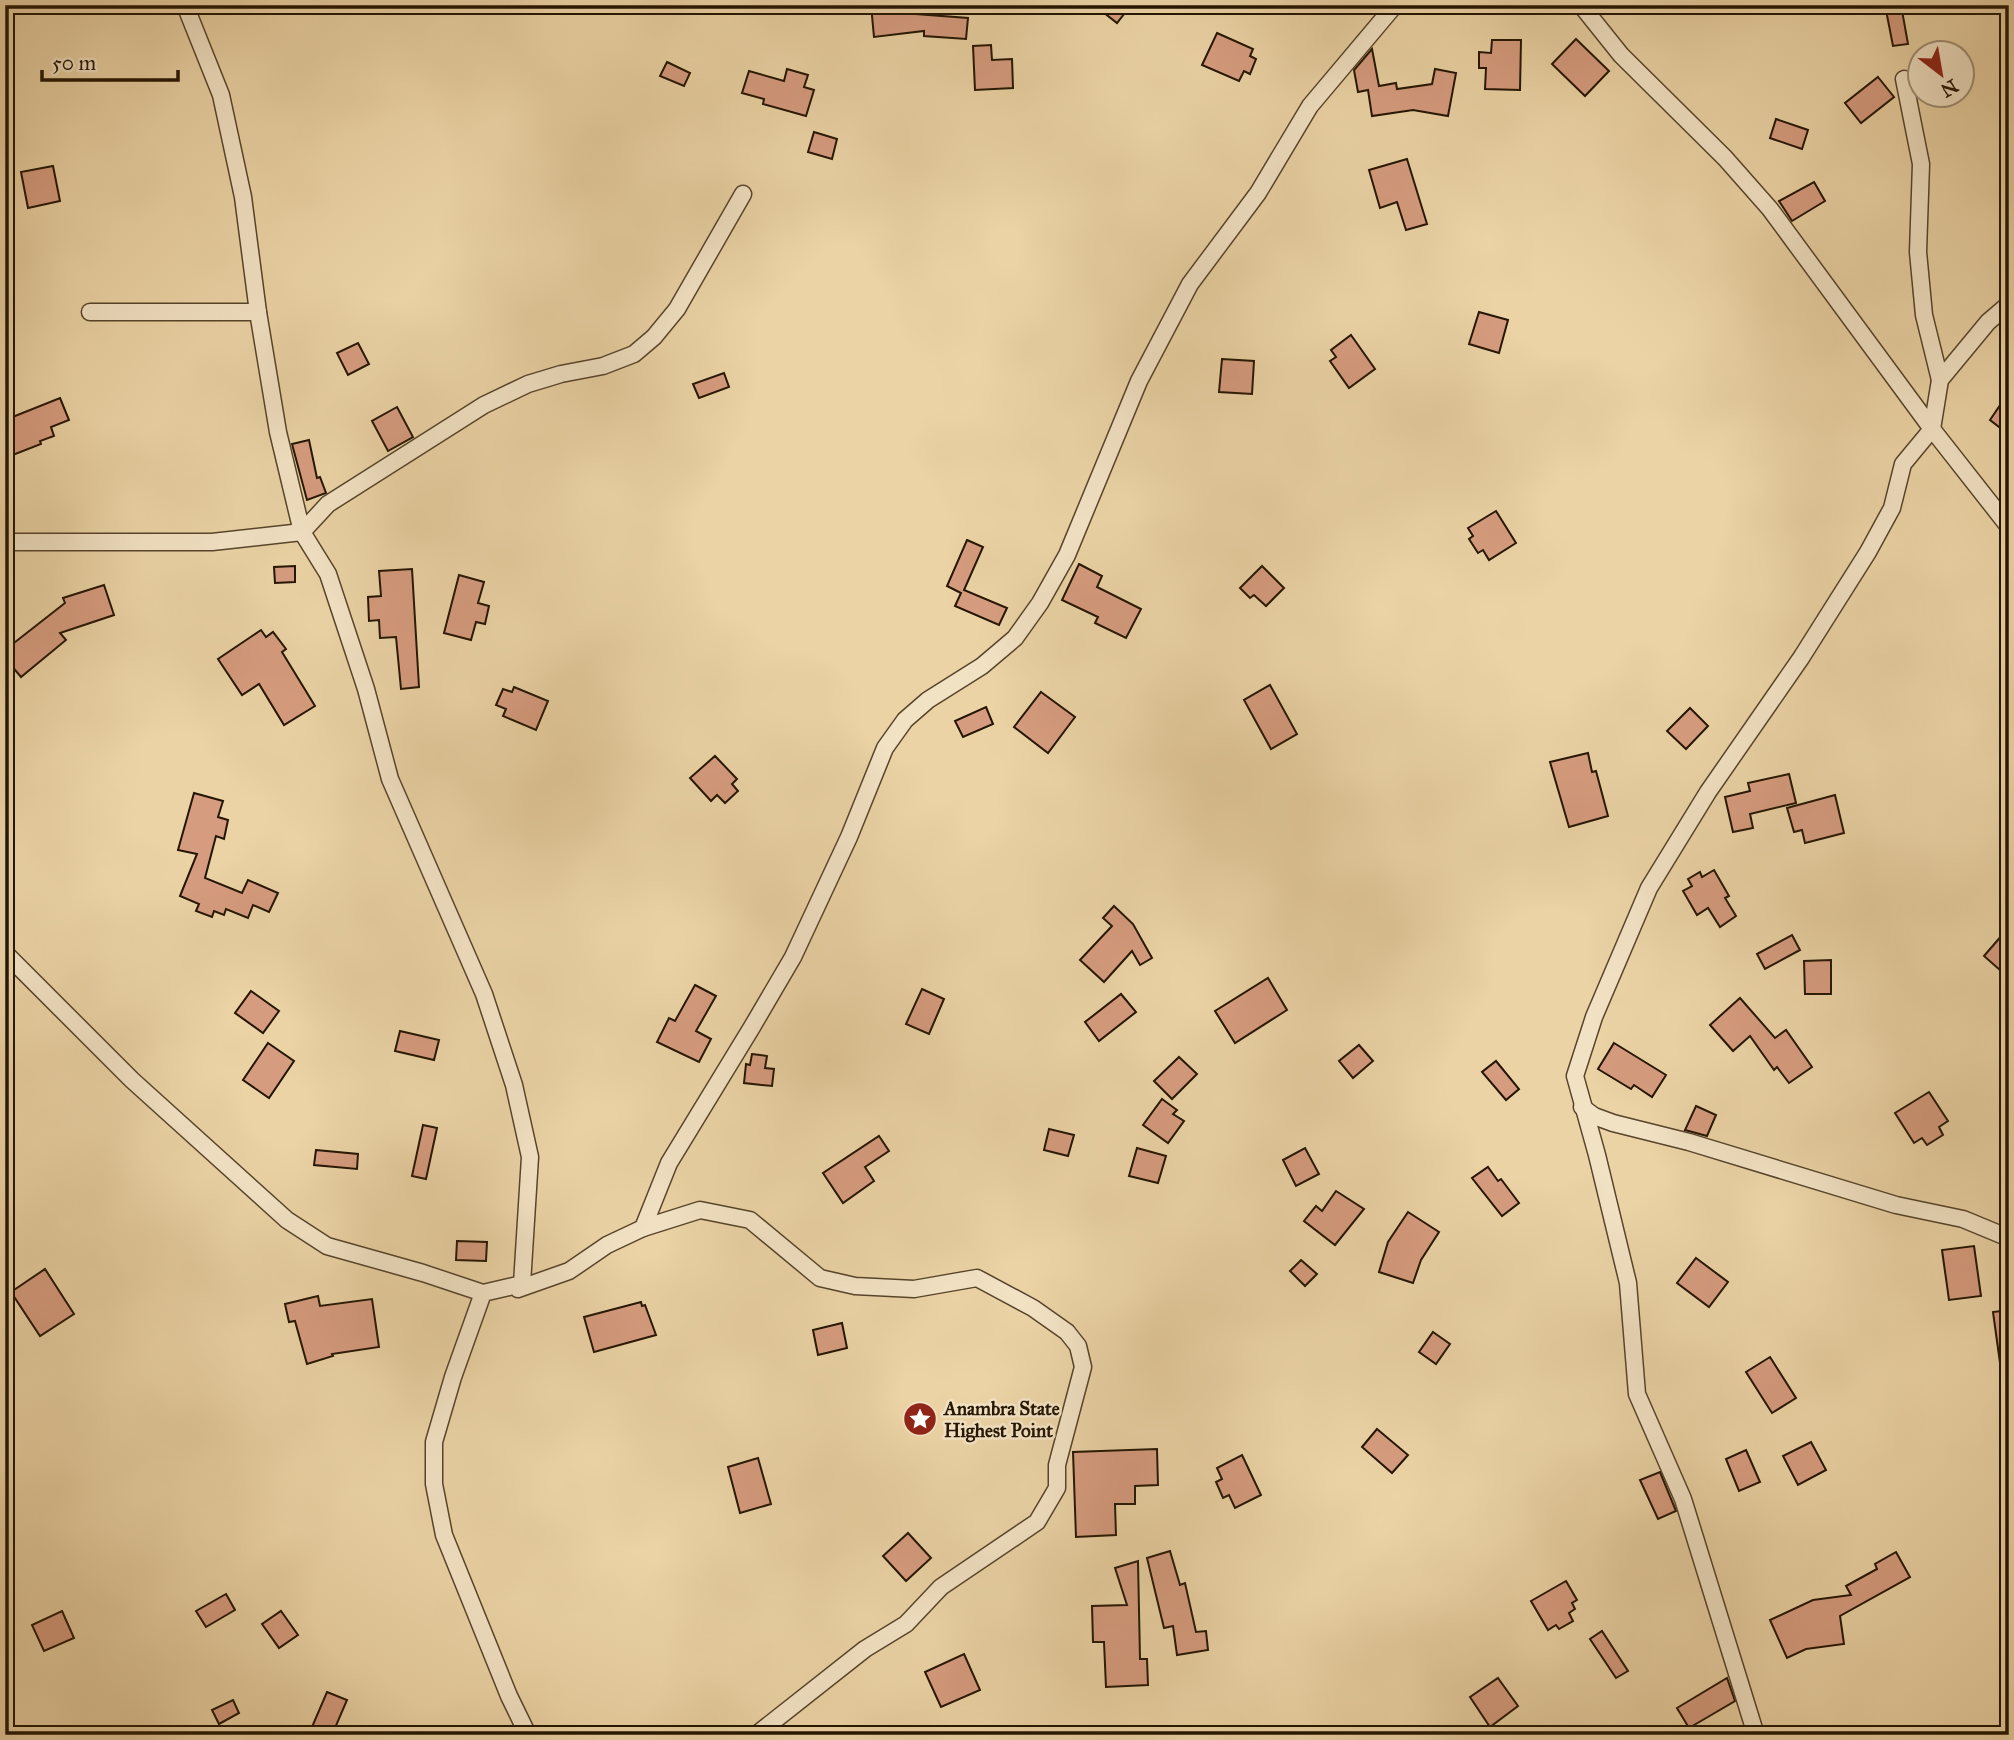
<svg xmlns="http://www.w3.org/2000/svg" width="2014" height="1740" font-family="'IM FELL Great Primer',serif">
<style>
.building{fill:#d69c7f;stroke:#241502;stroke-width:2}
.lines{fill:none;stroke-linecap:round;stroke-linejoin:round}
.minor-casing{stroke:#56442b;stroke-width:19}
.minor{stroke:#f2e2c4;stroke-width:16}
.labels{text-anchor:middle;stroke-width:5;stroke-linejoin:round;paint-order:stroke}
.poi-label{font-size:19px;font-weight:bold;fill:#241502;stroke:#f2e2c4;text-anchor:start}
</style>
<rect width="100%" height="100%" fill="#ebd3a5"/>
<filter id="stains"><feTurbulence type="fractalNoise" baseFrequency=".00286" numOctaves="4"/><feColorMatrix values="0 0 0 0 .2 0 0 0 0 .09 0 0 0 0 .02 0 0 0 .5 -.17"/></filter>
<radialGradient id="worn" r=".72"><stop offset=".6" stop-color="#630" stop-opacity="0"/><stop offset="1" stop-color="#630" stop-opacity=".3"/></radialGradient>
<!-- building -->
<g class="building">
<path d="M871,5H915L916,14L968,18L966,39L924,36V31L874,37Z"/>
<path d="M1094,5H1131L1117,23Z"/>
<path d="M1885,5H1901L1908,44L1893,46Z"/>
<path d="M1217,33L1253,49L1250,56L1256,59L1250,74L1244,71L1239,81L1202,65Z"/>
<path d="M1576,39L1609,71L1585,96L1552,64Z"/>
<path d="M1492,40H1521L1520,90L1485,89L1486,68H1479V52L1491,53Z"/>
<path d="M991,45L992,60L1012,59L1013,88L975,90L973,46Z"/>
<path d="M1372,49L1379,86L1396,83L1397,89L1432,84L1435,69L1456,73L1448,116L1413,110L1372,116L1368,90L1358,92L1354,70Z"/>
<path d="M667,62L690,73L684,86L660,76Z"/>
<path d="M787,69L808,75L804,87L814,90L806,116L763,104L764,99L742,93L749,71L784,81Z"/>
<path d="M1878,77L1894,97L1861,123L1845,103Z"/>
<path d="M1776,119L1808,130L1802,149L1770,138Z"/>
<path d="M814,132L837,139L832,159L808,152Z"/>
<path d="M1407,159L1427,224L1406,230L1397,202L1380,208L1369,170Z"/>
<path d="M53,166L60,201L28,208L21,172Z"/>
<path d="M1814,182L1825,201L1792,221L1779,201Z"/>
<path d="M1479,312L1508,320L1499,353L1469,344Z"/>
<path d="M1351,335L1375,369L1349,388L1330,361L1336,357L1331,350Z"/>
<path d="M358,343L369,364L348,375L337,353Z"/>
<path d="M1222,359L1254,361L1252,394L1219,392Z"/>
<path d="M724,373L729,387L699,398L693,384Z"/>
<path d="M2009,392V422L2003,430L1990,420Z"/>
<path d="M60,398L69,420L51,427L54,436L40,441L41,444L5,458V420Z"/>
<path d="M397,407L413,437L388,451L372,421Z"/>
<path d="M309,440L317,478L320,477L326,493L307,500L292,444Z"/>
<path d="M1496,511L1516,543L1489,560L1483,550L1478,553L1469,539L1473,536L1468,528Z"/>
<path d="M967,540L983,547L964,590L1007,608L999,625L955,606L961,593L947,586Z"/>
<path d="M1079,564L1102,576L1097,587L1141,609L1126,638L1095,623L1098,617L1062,600Z"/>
<path d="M295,566V582L275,583L274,567Z"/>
<path d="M1262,566L1284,588L1266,606L1254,595L1250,598L1240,588Z"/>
<path d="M412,569L419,687L401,689L396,637L380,638L379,620L369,621L368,597L381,596L379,571Z"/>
<path d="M459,575L484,582L478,603L489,606L485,624L476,622L471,640L444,633Z"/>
<path d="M104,585L114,615L60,633L66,640L21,677L5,658V650L65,603L63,598Z"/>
<path d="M261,630L266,637L273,632L286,649L282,652L315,706L284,725L259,684L242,695L218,659Z"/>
<path d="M1270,685L1297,734L1271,749L1244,700Z"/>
<path d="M514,687L548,701L536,730L503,716L506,709L496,705L503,689L512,692Z"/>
<path d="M1041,692L1075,717L1048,753L1014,727Z"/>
<path d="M986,707L993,724L963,737L955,721Z"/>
<path d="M1690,708L1708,726L1686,749L1667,731Z"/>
<path d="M1588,753L1592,772L1596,771L1608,816L1569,827L1550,762Z"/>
<path d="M715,756L737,779L732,784L738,791L725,803L717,795L711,801L690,778Z"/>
<path d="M1789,774L1796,803L1750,814L1753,828L1733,832L1725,797L1750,791L1748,783Z"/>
<path d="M194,793L223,801L218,817L228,820L224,839L216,836L205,878L242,893L248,880L278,893L269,912L253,905L248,918L226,909L224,915L214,911L212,917L196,911L199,904L180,896L197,854L178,850Z"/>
<path d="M1835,795L1844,833L1805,843L1802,830L1794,832L1787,808Z"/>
<path d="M1714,870L1729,896L1725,898L1736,916L1720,927L1708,908L1697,915L1683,891L1692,886L1688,879L1700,872L1702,877Z"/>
<path d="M1114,906L1133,924L1152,958L1140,965L1132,951L1104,982L1080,960L1112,926L1103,918Z"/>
<path d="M2009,927V978L1984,956Z"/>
<path d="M1792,935L1800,950L1765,969L1757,954Z"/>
<path d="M1831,960V994H1805L1804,961Z"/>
<path d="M1268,978L1287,1010L1235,1043L1215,1011Z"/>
<path d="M695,985L716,996L696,1031L711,1039L699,1062L657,1042L669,1018L675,1021Z"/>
<path d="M922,989L944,999L929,1034L906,1024Z"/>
<path d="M251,991L279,1011L263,1033L235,1013Z"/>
<path d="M1121,994L1136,1012L1099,1041L1085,1022Z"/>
<path d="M1740,998L1775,1038L1786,1030L1812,1067L1789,1083L1777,1067L1774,1070L1750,1036L1733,1051L1710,1025Z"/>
<path d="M400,1031L439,1040L434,1060L395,1051Z"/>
<path d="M268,1043L294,1061L269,1098L243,1080Z"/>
<path d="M1614,1043L1666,1075L1652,1097L1634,1085L1631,1089L1598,1069Z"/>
<path d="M1359,1045L1373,1061L1353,1078L1339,1061Z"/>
<path d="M752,1054L767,1056L765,1068L774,1069L772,1086L744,1083L746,1064L750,1065Z"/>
<path d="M1179,1057L1197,1074L1172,1099L1154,1081Z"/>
<path d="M1496,1061L1519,1089L1506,1100L1482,1072Z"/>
<path d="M1929,1092L1948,1121L1939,1127L1943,1135L1927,1145L1922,1138L1914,1143L1895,1113Z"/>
<path d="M1162,1099L1177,1110L1173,1114L1184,1121L1168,1143L1143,1125Z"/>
<path d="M1696,1106L1716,1115L1707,1136L1685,1130Z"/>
<path d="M423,1125L437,1128L426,1179L412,1176Z"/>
<path d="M1049,1129L1074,1135L1068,1156L1044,1150Z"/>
<path d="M879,1136L889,1151L865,1167L874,1181L843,1203L823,1173Z"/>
<path d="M1137,1148L1166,1156L1158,1183L1129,1176Z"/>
<path d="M1305,1148L1319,1174L1296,1186L1283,1160Z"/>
<path d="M316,1150L358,1154L357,1169L314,1165Z"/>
<path d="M1488,1167L1498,1181L1501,1179L1519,1203L1502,1216L1472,1178Z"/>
<path d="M1336,1191L1364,1209L1335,1245L1304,1221L1316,1206L1322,1211Z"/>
<path d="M1408,1212L1439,1232L1421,1260L1413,1283L1379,1272L1388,1242Z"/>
<path d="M457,1241L487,1242L486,1261L456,1260Z"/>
<path d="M1974,1246L1981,1296L1949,1300L1942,1250Z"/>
<path d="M1696,1258L1728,1282L1709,1307L1677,1283Z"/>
<path d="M1301,1260L1317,1274L1305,1286L1290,1271Z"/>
<path d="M45,1269L74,1314L40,1336L11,1292Z"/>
<path d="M318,1296L320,1306L372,1299L379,1347L332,1354L333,1356L307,1364L295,1321L289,1322L285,1304Z"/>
<path d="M641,1302L642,1306L645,1305L656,1335L594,1352L584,1317Z"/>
<path d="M2009,1310V1362L2000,1363L1993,1312Z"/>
<path d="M842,1323L847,1348L818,1355L813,1330Z"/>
<path d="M1433,1332L1450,1344L1436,1364L1419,1352Z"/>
<path d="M1770,1357L1796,1398L1772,1413L1746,1372Z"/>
<path d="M1377,1429L1408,1455L1392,1473L1362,1447Z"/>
<path d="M1811,1442L1826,1470L1798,1485L1783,1456Z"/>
<path d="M1157,1449L1158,1485L1135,1486V1504H1115L1116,1535L1076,1537L1073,1452Z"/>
<path d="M1746,1450L1760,1482L1739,1491L1726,1459Z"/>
<path d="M1242,1455L1261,1495L1235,1508L1229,1495L1223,1498L1216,1482L1222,1479L1217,1468Z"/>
<path d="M758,1458L771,1504L740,1513L728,1467Z"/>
<path d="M1660,1472L1676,1511L1658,1519L1640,1480Z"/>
<path d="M908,1533L931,1558L906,1581L883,1556Z"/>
<path d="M1170,1551L1180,1585L1185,1583L1196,1632L1206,1631L1208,1650L1177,1655L1173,1626L1164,1628L1147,1558Z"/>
<path d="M1896,1552L1910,1577L1840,1616L1844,1644L1806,1649L1787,1658L1770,1620L1813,1600L1851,1595L1846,1586L1877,1569L1875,1564Z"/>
<path d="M1138,1561L1140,1659H1147L1148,1685L1106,1687L1104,1642H1093L1092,1606L1127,1605L1115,1568Z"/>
<path d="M1566,1581L1577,1600L1572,1603L1575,1609L1569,1613L1573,1621L1559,1629L1556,1625L1548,1630L1531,1601Z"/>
<path d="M226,1594L235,1610L206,1627L196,1611Z"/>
<path d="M62,1611L74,1638L44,1651L32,1625Z"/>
<path d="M281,1611L298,1635L279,1648L262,1624Z"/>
<path d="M1602,1631L1628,1671L1616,1678L1590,1639Z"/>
<path d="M964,1654L980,1690L941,1707L925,1672Z"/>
<path d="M1498,1678L1518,1706L1490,1727L1470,1697Z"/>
<path d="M1727,1678L1735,1701L1689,1728L1677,1708Z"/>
<path d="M327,1692L347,1700L332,1735L312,1727Z"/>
<path d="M233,1700L239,1713L219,1724L212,1710Z"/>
</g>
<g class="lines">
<!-- minor casing -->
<g class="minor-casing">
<g id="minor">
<path d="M185,5L221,95L243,197L258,312L278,432L302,532L328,574L366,689L390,779L484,994L514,1085L530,1157L522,1284L483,1293L453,1377L434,1442V1484L444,1535L509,1696L528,1735"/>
<path d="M1581,5L1621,55L1725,158L1770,209L1932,429L2009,527"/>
<path d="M1904,79L1921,164L1918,252L1924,315L1940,380"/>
<path d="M90,312H258"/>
<path d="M5,542H212L302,532L328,504L484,405L528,384L561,374L603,366L634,354L654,337L677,309L743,194"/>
<path d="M5,953L132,1080L287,1220L327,1246L423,1273L483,1293"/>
<path d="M1582,1107L1594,1116L1613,1123L1689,1142L1896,1205L1963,1219L2009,1238"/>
<path d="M643,1228L700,1210L750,1220L820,1278L855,1286L914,1289L977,1278L1033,1308L1067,1332L1078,1346L1083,1367L1057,1465V1488L1037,1522L941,1587L906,1624L865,1649L756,1735"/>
<path d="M520,1286L518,1289L569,1271L607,1245L643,1228L669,1163L752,1027L793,957L849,837L885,748L905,720L928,700L982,666L1015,638L1040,603L1067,555L1139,381L1190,284L1258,193L1310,106L1395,5"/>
<path d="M1756,1735L1683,1499L1637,1394L1628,1283L1597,1155L1575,1076L1594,1017L1649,888L1708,792L1801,658L1868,552L1892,508L1903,464L1932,429L1940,380L1988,322L2009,304"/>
</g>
</g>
<!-- minor -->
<use href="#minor" class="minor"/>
</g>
<!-- icons -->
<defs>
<g id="sight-disc" transform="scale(1.75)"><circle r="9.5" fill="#8f2418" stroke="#f2e2c4"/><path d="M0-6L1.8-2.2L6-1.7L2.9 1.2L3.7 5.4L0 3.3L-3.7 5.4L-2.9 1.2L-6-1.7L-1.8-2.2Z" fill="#fff"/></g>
</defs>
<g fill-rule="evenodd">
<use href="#sight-disc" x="920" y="1419"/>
</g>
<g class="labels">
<!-- poi labels -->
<g class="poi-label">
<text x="944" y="1415">Anambra State<tspan x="944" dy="22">Highest Point</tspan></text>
</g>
</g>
<!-- margin -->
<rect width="2014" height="1740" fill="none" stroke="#ebd3a5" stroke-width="28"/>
<rect x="7" y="7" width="2000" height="1726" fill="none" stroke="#241502" stroke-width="3.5"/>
<rect x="14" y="14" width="1986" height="1712" fill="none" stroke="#241502" stroke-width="2"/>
<!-- north arrow -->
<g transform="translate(1941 74) rotate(149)"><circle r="33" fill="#f2e2c4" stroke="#a09076" stroke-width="2"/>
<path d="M0-5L12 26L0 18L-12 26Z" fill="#8f2418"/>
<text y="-10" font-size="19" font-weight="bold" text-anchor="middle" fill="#241502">N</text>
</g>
<!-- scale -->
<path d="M42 70v10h136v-10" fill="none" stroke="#241502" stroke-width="3.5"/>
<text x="52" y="70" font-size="21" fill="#241502" stroke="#f2e2c4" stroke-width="5" paint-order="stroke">50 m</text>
<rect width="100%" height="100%" filter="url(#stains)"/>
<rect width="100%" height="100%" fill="url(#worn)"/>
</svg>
